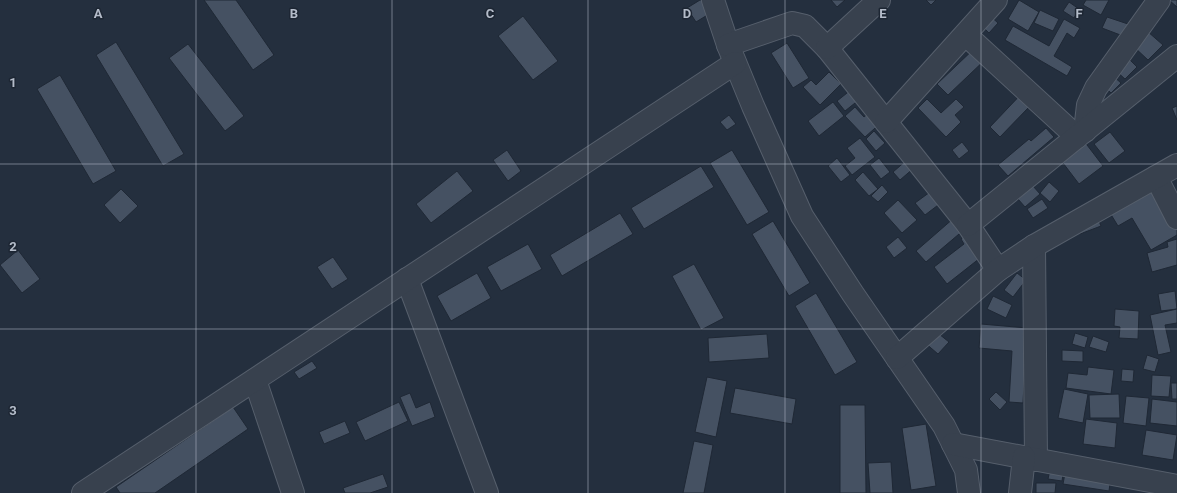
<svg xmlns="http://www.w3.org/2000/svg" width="1177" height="493" font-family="Roboto,sans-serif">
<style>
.building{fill:#455162;stroke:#1f2835}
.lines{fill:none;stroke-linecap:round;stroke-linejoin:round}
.minor-casing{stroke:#565f6c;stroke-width:24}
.minor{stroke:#38414e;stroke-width:22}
.grid{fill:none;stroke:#b4bcc9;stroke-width:1;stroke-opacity:0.55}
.grid-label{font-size:13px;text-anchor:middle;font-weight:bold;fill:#b4bcc9;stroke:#1d2633;stroke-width:3;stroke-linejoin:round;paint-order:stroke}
</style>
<rect width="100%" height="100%" fill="#242f3e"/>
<!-- building -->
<g class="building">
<path d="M204,0H236L274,55L253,70Z"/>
<path d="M700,0H707L714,11L696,22L687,8Z"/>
<path d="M831,0H845L837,7Z"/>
<path d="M926,0H936L931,5Z"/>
<path d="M1019,0L1039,12L1028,31L1008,19Z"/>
<path d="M1086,0H1109L1101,15L1083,5Z"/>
<path d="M1169,0H1177V7Z"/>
<path d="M1069,2L1079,9L1074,18L1063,11Z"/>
<path d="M1040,10L1059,19L1053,31L1034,23Z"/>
<path d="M987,13L998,23L989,33L978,22Z"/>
<path d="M523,16L558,61L533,80L498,36Z"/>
<path d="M1107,17L1128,24L1123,36L1102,28Z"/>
<path d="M1064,19L1080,28L1074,38L1067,33L1054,56L1072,67L1067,76L1005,40L1013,26L1049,46Z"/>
<path d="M1147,31L1163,45L1148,60L1133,46Z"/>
<path d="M116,42L184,154L163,166L96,55Z"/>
<path d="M787,43L809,78L793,88L771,53Z"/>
<path d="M188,44L244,116L225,131L169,58Z"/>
<path d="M977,46L988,57L948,95L937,84Z"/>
<path d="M1127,57L1137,67L1125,79L1115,70Z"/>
<path d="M829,72L841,84L820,105L803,87L811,80L816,85Z"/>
<path d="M60,75L116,171L93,184L37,89Z"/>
<path d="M1112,75L1121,83L1111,93L1103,85Z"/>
<path d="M862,81L870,91L845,111L837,101Z"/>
<path d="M1026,89L1062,124L1054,132L1028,108L1000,137L990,127Z"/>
<path d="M927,99L941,113L956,99L964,107L955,115L961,122L946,137L918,108Z"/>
<path d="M833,102L844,116L819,136L808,121Z"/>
<path d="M1177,106V120L1172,108Z"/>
<path d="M855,107L864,117L873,109L893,112L865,137L845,116Z"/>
<path d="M729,115L736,124L727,130L720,122Z"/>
<path d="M1046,128L1054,137L1008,176L998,165L1029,139L1031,141Z"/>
<path d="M874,131L885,143L876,151L866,139Z"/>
<path d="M1110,132L1125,151L1109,163L1094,144Z"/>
<path d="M860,138L875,157L852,175L845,166L855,158L847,148Z"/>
<path d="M1084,141L1103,166L1079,184L1060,159Z"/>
<path d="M962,142L969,151L959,159L952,150Z"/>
<path d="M507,150L521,171L508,181L493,160Z"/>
<path d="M732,150L769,212L747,225L710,163Z"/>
<path d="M915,153L922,161L900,180L893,172Z"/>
<path d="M837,158L850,175L841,182L828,166Z"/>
<path d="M879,158L890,172L881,179L870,165Z"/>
<path d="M701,166L714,187L644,229L631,208Z"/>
<path d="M457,171L473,191L431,223L416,204Z"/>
<path d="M863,172L878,189L869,196L855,180Z"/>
<path d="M1161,179L1177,214V235L1151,250L1132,218L1118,226L1107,208Z"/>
<path d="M1049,182L1059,191L1050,202L1040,193Z"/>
<path d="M941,184L950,196L925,215L915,203Z"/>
<path d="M882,185L888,192L878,202L871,196Z"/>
<path d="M1033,186L1040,194L1025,207L1018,199Z"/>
<path d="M121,189L138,206L120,223L104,205Z"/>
<path d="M1042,199L1048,208L1033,218L1027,209Z"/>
<path d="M898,200L917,220L902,233L884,213Z"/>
<path d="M962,211L972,223L926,262L916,251Z"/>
<path d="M620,213L633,234L562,276L550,255Z"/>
<path d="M1097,216L1101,226L1080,234L1076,225Z"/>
<path d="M773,221L810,283L789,296L752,234Z"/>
<path d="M972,230L989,251L947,284L934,267L964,244L961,239Z"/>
<path d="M898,237L907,248L894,258L886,247Z"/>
<path d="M1177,239V265L1152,272L1147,253L1168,247L1167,242Z"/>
<path d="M528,244L542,269L501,291L487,267Z"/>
<path d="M18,250L40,279L22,293L0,265Z"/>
<path d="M333,257L348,279L332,289L317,267Z"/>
<path d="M694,264L724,318L701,330L672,276Z"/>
<path d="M477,273L491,298L451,321L437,296Z"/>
<path d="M1017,273L1026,280L1013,297L1004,290Z"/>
<path d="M1175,291L1177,309L1161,311L1158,294Z"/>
<path d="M816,293L857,362L835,375L795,306Z"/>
<path d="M993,296L1012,305L1006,318L987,309Z"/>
<path d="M1115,309L1139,311L1138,339L1119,338L1120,327L1114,326Z"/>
<path d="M1177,309V323L1165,325L1171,352L1158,355L1150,315Z"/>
<path d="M981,324L1027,328L1023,403L1009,402L1012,351L979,348Z"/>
<path d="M934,330L949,342L938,354L924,342Z"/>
<path d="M1075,333L1088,337L1085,348L1072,344Z"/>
<path d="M767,334L769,358L709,362L708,338Z"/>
<path d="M1093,336L1109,342L1106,352L1089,347Z"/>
<path d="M1062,350L1083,351V362L1062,361Z"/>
<path d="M1147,355L1159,359L1155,372L1143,369Z"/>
<path d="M312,361L317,368L299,379L294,372Z"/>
<path d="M1088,367L1114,370L1111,394L1066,388L1068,373L1087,375Z"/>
<path d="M1122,369L1134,370L1133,382L1121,381Z"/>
<path d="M1152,375L1171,376L1169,397L1151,396Z"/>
<path d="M707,377L727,381L716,437L695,432Z"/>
<path d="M1171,383H1177V399H1172Z"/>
<path d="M735,388L796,399L792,424L730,413Z"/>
<path d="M1064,389L1088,394L1083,423L1058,418Z"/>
<path d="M996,392L1007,402L1000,410L989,399Z"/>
<path d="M410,393L416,408L430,402L435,417L412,426L400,397Z"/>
<path d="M1119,394L1120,418H1090L1089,395Z"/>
<path d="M1126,396L1149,398L1146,426L1123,423Z"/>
<path d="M1152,399L1177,402V426L1150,423Z"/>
<path d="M399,402L408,421L365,441L356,422Z"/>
<path d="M840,405H865L866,493H840Z"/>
<path d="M233,407L248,429L155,493H120L116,487Z"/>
<path d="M1086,419L1117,423L1115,448L1083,444Z"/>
<path d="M345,421L350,433L324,444L319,432Z"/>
<path d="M926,424L936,486L911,490L902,428Z"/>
<path d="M1146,430L1177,435L1173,460L1142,455Z"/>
<path d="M694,441L713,445L704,493H683Z"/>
<path d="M891,462L893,493H870L868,463Z"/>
<path d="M1051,465L1064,468L1062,481L1048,479Z"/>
<path d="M1066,468L1111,476L1109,491L1063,484Z"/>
<path d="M383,474L388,487L370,493H345L343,488Z"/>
<path d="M1036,483H1056L1055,493H1036Z"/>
</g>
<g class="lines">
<!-- minor casing -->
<g class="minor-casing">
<g id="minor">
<path d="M713,0L728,45L753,106L802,216L853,294L944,426L966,470L969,493"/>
<path d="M966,35L1077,137"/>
<path d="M728,45L792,23L805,26L827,48L968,225L998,270"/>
<path d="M827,48L879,0"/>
<path d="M886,122L996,0"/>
<path d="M1085,131L1088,105L1096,88L1159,0"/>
<path d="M1156,177L1177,218"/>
<path d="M968,225L1177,56"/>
<path d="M1034,246L1036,460"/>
<path d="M407,279L487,493"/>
<path d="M897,358L998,270L1034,246L1177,165"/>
<path d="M255,380L293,493"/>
<path d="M953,444L1177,486"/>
<path d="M83,493L735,63"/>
<path d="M1020,493L1024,457"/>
</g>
</g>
<!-- minor -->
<use href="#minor" class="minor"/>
</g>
<!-- grid -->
<path class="grid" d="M196,0V493M392,0V493M588,0V493M785,0V493M981,0V493M0,164H1177M0,329H1177"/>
<g class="grid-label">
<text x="98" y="18">A</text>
<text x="294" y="18">B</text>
<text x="490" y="18">C</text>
<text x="687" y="18">D</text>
<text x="883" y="18">E</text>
<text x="1079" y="18">F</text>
<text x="13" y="87">1</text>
<text x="13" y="251">2</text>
<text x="13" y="415">3</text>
</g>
</svg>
